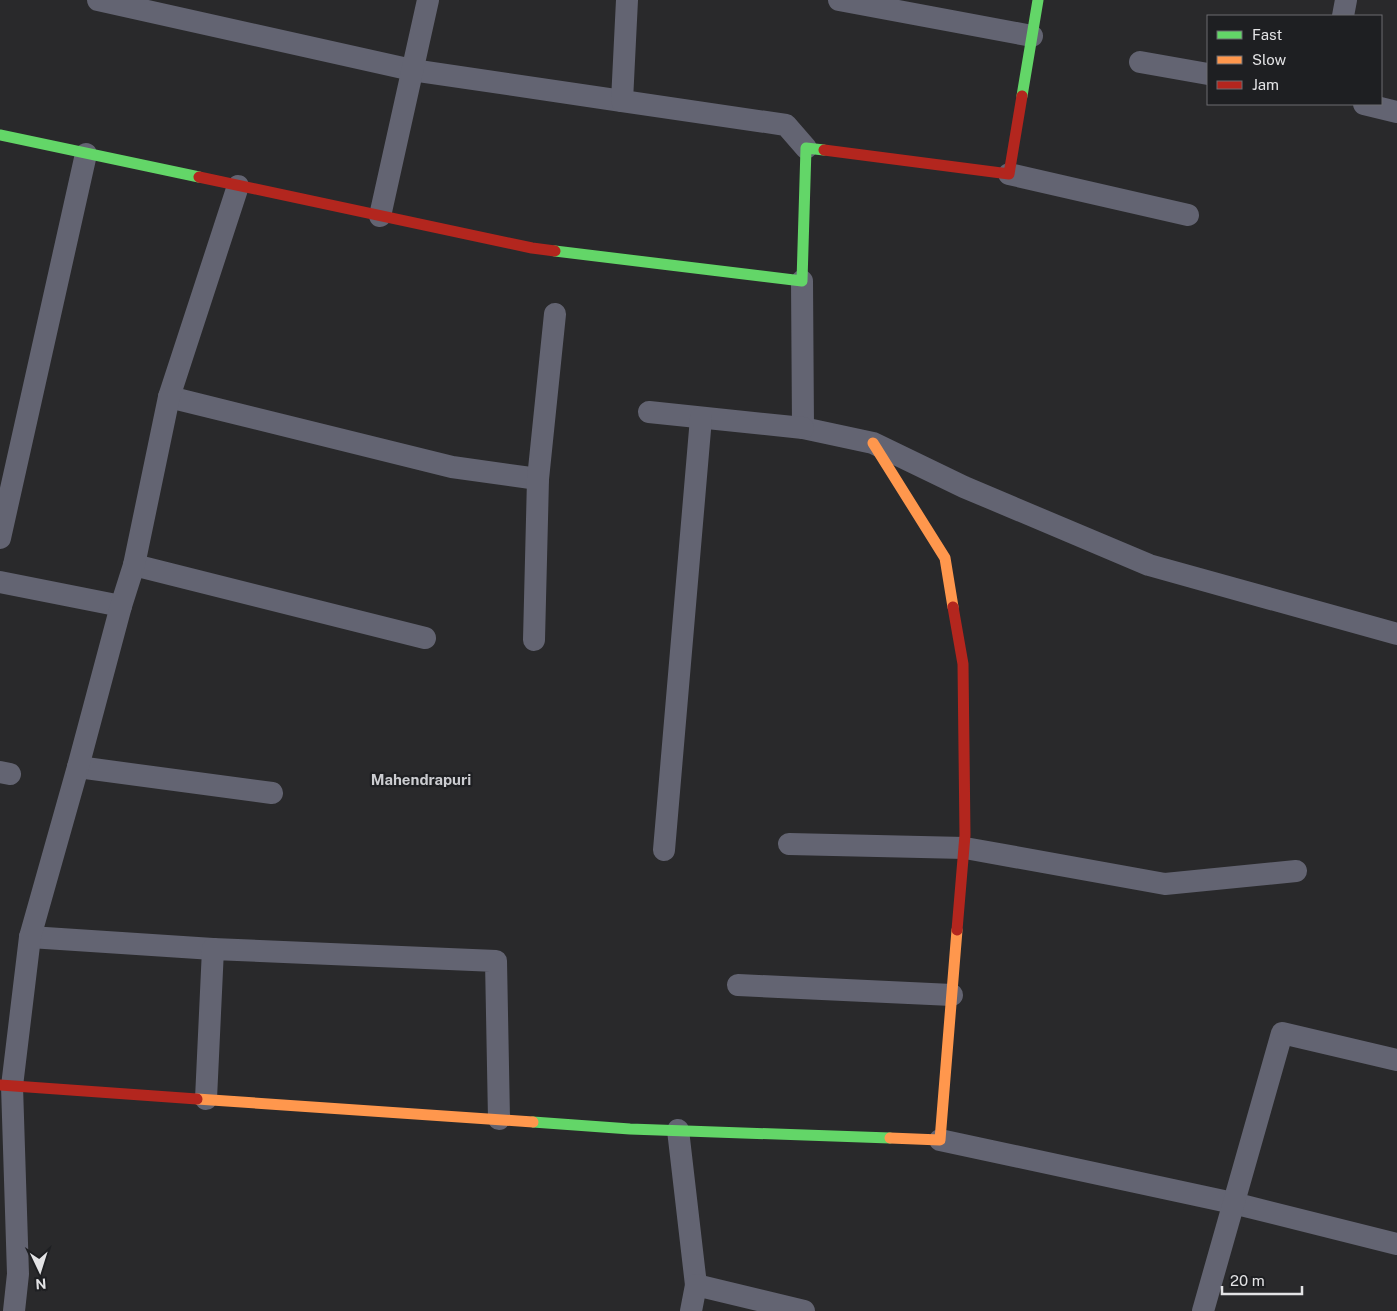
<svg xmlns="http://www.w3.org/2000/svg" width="1397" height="1311" font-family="'Public Sans',sans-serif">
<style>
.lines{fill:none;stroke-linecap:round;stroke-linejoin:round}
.street{stroke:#636472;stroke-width:22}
.fast{stroke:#63d668;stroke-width:11}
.slow{stroke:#ff974d;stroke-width:11}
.jam{stroke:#b3261e;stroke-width:11}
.labels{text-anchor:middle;stroke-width:4.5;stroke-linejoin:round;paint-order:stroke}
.quarter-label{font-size:15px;font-weight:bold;fill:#cccdd1;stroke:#1e1f22}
</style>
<rect width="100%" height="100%" fill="#29292b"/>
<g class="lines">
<!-- street -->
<g class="street">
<path d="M98,0L412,70L622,101"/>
<path d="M627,0L622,101L786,125L806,148"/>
<path d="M839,0L1032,36"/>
<path d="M1343,16L1346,0"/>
<path d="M1140,62L1208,74"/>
<path d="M1364,104L1397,112"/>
<path d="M1009,174L1188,215"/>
<path d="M380,216L428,0"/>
<path d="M802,281L803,428L873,443L964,487L1149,565L1397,634"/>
<path d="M169,397L452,467L538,479"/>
<path d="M649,412L803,428"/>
<path d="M0,538L86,154"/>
<path d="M134,565L425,638"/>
<path d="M0,582L121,606"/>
<path d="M534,640L538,479L555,314"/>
<path d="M78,767L272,793"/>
<path d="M0,772L10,774"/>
<path d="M789,844L965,848L1165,884L1296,871"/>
<path d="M664,850L701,418"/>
<path d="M30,937L213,949"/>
<path d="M738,985L952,995"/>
<path d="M206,1099L213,949L496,961L499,1119"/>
<path d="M678,1130L696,1285"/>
<path d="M940,1140L1233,1203L1397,1244"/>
<path d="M14,1311L18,1274L12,1086L30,937L78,767L121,606L134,565L169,397L238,186"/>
<path d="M691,1311L696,1285L804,1311"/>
<path d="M1203,1311L1282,1033L1397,1060"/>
</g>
<!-- fast -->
<g class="fast">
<path d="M1022,96L1038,0"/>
<path d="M0,135L199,177"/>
<path d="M555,251L802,281L806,148L824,150"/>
<path d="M533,1122L630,1129L890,1138"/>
</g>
<!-- slow -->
<g class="slow">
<path d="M873,443L945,558L953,607"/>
<path d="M197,1099L533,1122"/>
<path d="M890,1138L940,1140L957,930"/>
</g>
<!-- jam -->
<g class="jam">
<path d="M824,150L1009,174L1022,96"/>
<path d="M199,177L532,248L555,251"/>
<path d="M953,607L963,664L965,835L957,930"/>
<path d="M0,1085L197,1099"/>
</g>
</g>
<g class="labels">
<!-- quarter labels -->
<g class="quarter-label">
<text x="421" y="785">Mahendrapuri</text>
</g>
</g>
<!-- legend -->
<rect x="1207" y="15" width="175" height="90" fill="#1e1f22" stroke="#6d6d70"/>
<rect x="1217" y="31" width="25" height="8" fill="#63d668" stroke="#6d6d70"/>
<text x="1252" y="40" font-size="15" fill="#e3e3e5">Fast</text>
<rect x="1217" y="56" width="25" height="8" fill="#ff974d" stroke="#6d6d70"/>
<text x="1252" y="65" font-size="15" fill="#e3e3e5">Slow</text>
<rect x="1217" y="81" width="25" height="8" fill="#b3261e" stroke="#6d6d70"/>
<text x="1252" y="90" font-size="15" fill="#e3e3e5">Jam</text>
<!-- north arrow -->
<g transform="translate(40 1271) rotate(176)" stroke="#1e1f22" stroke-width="4" paint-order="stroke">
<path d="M0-4L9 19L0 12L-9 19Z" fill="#e3e3e5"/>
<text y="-8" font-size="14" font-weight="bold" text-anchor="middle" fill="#e3e3e5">N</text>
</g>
<!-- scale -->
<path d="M1222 1286v8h80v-8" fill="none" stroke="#e3e3e5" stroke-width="2.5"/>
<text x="1230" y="1286" font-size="15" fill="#e3e3e5" stroke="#1e1f22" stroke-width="4" paint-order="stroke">20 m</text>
</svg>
